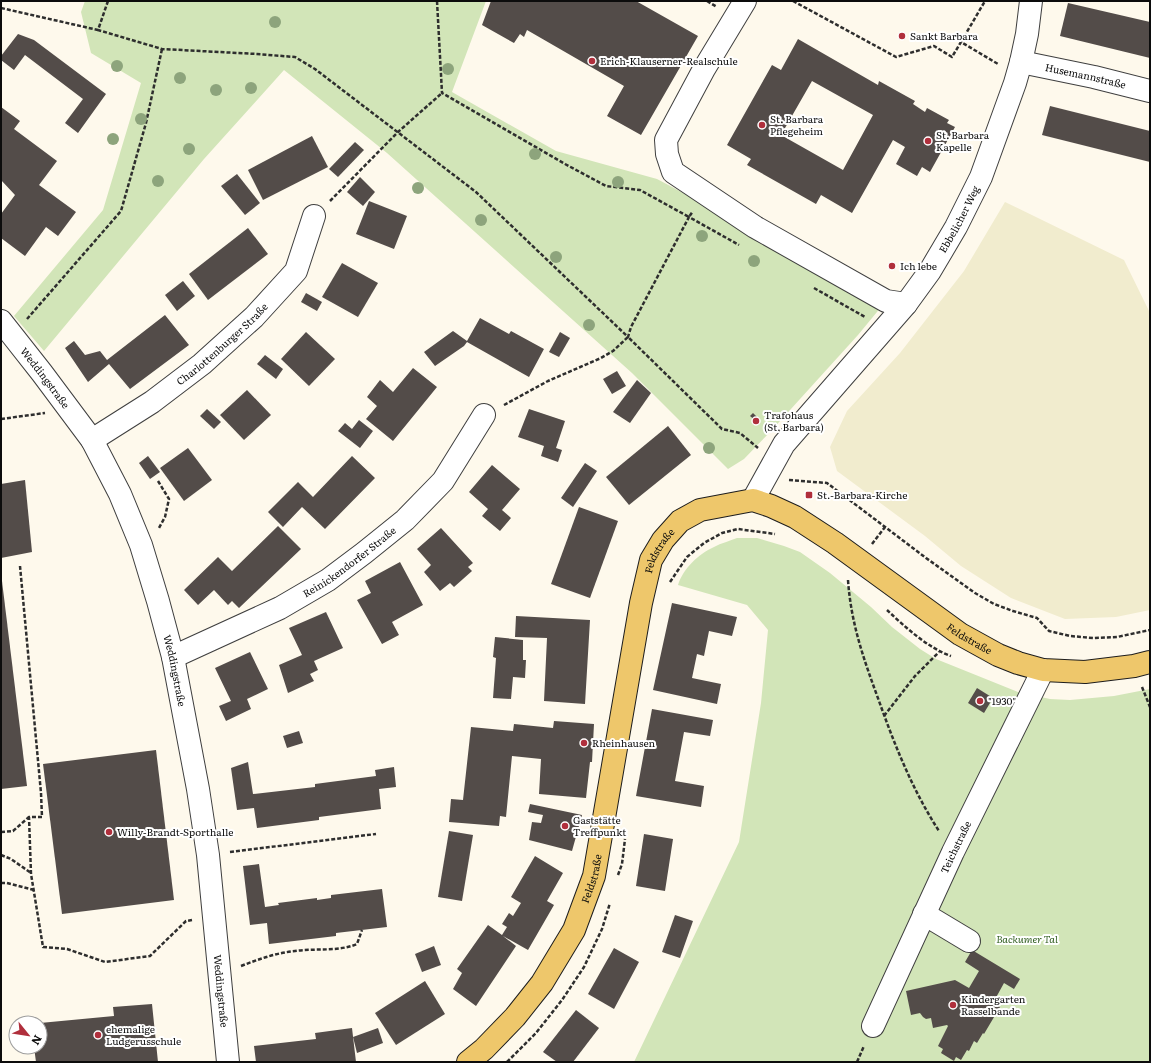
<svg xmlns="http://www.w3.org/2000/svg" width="1151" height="1063" font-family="Literata,serif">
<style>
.farmland{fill:#f1ecce}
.green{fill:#d2e5b8}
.building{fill:#534c49;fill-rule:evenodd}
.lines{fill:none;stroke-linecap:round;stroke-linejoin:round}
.minor-casing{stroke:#3f3f3f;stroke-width:24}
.major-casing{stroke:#1d1d1d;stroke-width:24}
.path{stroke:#2e2e2e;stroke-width:2.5;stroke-dasharray:4 2;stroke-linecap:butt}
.minor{stroke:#fff;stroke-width:22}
.major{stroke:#eec76b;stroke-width:22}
.tree{fill:#8da47c}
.poi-dot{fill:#b02f3c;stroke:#fff;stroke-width:1.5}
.labels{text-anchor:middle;stroke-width:4;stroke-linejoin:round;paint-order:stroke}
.poi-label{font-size:10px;fill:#0c0c0c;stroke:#fff;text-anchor:start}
.street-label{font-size:10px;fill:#0c0c0c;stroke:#fff}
.park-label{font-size:10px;font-style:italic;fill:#315e21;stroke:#fff}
</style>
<rect width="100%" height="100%" fill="#fef9ec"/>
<!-- farmland -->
<path class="farmland" d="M1005,202L1124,260L1150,313V610L1116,617L1065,619L1011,598L961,566L925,536L837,471L830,447L847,411L900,353L964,271Z"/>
<!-- green -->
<g class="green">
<path d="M85,1H486L452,92L556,151L657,179L886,301L858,335L771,431L744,459L728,469L632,373L387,153L284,70L204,159L44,351L14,316L103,210L141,83L91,53L81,12Z"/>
<path d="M737,538H757L784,546L800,552L830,573L871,607L892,627L920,649L936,659L1018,692L1050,699L1070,700L1114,696L1150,689V1062H634L739,842L761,703L768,630L747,605L678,585C683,569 698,554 714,547C721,543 730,541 737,538Z"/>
</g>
<!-- building -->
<g class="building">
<path d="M491,1H636L698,36L641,135L607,116L624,86L527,30L524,37L520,34L514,43L482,25Z"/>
<path d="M1068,3L1150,22V58L1060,36Z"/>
<path d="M18,34L34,40L106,94L78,133L65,123L83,99L25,55L14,70L1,60V56Z"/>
<path d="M798,39L878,85L879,81L915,101L913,104L925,112L927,108L949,120L947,123L955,127L930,172L922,167L917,176L896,164L905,147L893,140L852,213L821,195L816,204L747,165L751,159L727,145L772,65L781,70ZM812,81L873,115L843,170L781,135Z"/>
<path d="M1050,106L1150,131V162L1042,135Z"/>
<path d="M1,107L20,121L14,129L57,161L39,185L76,212L58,236L46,227L25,256L1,238V214L15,195L1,180Z"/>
<path d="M312,136L328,167L263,200L248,170Z"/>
<path d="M355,142L364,150L338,177L329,169Z"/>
<path d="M237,174L260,203L245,215L221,186Z"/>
<path d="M360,177L375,192L363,206L347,192Z"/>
<path d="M369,201L407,216L394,249L356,234Z"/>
<path d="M248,228L268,254L208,300L189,274Z"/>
<path d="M342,263L378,283L358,317L322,297Z"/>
<path d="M183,281L195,296L177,311L165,295Z"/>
<path d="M306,293L322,302L317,311L301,302Z"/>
<path d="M165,315L189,345L130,389L109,364L88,382L65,348L74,341L85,355L100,351L107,360Z"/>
<path d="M480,318L509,334L511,331L544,349L529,377L467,342L464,346L435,366L424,352L453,331L467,341Z"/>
<path d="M306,332L335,359L309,386L281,359Z"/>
<path d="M560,332L570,338L559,357L549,352Z"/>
<path d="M265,355L283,369L276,379L257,364Z"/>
<path d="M413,368L437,387L393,441L366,419L377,406L367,397L380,380L393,392Z"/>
<path d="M617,371L626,386L612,394L603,379Z"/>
<path d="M637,380L651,393L630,423L613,412Z"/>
<path d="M247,390L271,415L244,440L220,415Z"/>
<path d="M207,409L221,422L214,429L200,416Z"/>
<path d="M529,409L565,421L556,448L562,450L558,462L541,456L544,446L518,437Z"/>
<path d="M753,413L758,418L756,421L750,416Z"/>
<path d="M359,420L373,431L360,448L338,431L345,423L352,429Z"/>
<path d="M668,426L691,455L629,505L606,477Z"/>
<path d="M188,448L212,480L184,501L160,468Z"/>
<path d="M148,456L160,472L150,479L139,463Z"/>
<path d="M352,456L375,478L325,529L302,507L283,527L268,512L298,482L313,497Z"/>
<path d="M585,463L597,471L573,507L561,498Z"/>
<path d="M492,465L520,489L502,510L511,518L500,531L482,516L488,509L469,492Z"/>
<path d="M25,480L32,552L1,558V484Z"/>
<path d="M579,507L618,521L590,598L551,584Z"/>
<path d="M278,526L301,549L239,608L232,601L228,605L214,590L198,605L184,590L218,557L232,571Z"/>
<path d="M441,528L473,563L468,567L472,571L454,587L450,583L440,591L424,572L431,565L417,549Z"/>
<path d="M400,562L423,605L392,622L399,635L382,644L357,600L371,593L365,581Z"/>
<path d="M1,573L27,786L1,789Z"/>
<path d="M672,603L737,617L732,636L709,631L704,656L697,654L692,678L721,684L717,704L653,690Z"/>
<path d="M326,612L343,648L314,661L318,670L310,674L314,681L288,693L279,665L302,655L289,628Z"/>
<path d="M516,616L590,620L585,704L544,701L547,638L515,637Z"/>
<path d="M495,637L523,640V660H526L525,678L513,677L511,699L493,698L496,658L493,657Z"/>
<path d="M250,652L268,689L247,699L251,709L226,721L219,706L231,701L215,668Z"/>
<path d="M977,688L993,698L984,713L968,703Z"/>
<path d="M652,709L713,720L710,736L684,732L675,781L704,786L701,807L636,796Z"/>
<path d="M554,721L594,724L592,762H590L586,798L539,794L541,759L512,756L506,817L500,816L499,826L449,822L451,799L463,800L471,727L513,731L514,724L553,728Z"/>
<path d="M299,731L303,743L287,748L283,736Z"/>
<path d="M156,750L174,900L62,914L43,764Z"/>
<path d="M248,762L253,794L315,787V784L376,776L375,770L394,767L396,787L379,789L381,809L319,817V820L257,828L254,808L237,810L231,768Z"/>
<path d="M530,804L582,815L572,851L529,840L532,822L541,823L543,815L528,812Z"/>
<path d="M449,831L473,835L462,901L438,897Z"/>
<path d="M644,834L673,839L665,891L636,886Z"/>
<path d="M535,856L563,873L547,901L554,905L528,950L503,936L516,946L476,1006L453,989L462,973L457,969L488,925L502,935L507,927L502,924L509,913L513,916L521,903L511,897Z"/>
<path d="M259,864L265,907L279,905L278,903L317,898V900L331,898V895L382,889L387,927L336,933V936L269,944L267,923L250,925L243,866Z"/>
<path d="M675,915L693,921L680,958L662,952Z"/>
<path d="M434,946L441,965L422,972L415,954Z"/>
<path d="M614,948L639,962L614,1009L588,994Z"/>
<path d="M972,950L1020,979L1014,989L1004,983L993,1003L1000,1007L984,1034L983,1033L977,1043L974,1041L969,1051L967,1050L961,1060L956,1057L954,1061L941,1053L943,1049L938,1046L948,1026L947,1025L933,1028L931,1018L926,1019L923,1017L920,1013L911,1015L906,991L955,980L969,988L979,971L965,962Z"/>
<path d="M425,981L445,1014L396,1045L375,1013Z"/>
<path d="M152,1004L158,1062H36L34,1047H40V1023L114,1016L113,1007Z"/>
<path d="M576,1010L599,1028L573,1062H557L543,1052Z"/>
<path d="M352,1028L356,1062H256L254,1046L316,1039L315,1033Z"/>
<path d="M378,1028L383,1043L357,1053L353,1037Z"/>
</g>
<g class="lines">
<!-- minor casing -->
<g class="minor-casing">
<g id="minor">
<path d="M745,1L704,69L666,140L667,154L673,172L755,227L886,301L906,304"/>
<path id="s1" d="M1021,62L1094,77L1150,91"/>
<path id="s2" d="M1,321L42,373L92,440L120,494L141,545L158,601L173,657L198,789L208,855L228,1062"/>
<path id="s3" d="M92,440L152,402L202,364L254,317L296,271L314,216"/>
<path id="s4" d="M753,500L784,444L906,304L930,271L956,227L981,177L1015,83L1021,62L1027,34L1031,1"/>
<path id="s5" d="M173,657L280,608L328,580L364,553L405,520L443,481L484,415"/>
<path d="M924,914L969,941"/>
<path id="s6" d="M873,1026L953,852L1043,670"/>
</g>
</g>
<!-- major casing -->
<g class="major-casing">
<g id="major">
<path id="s7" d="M468,1062L484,1049L515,1017L542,983L574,930L594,876L641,603L651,560L663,540L680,521L700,510L753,500L771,506L795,517L835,543L960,634L998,655L1018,663L1043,670L1085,672L1134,666L1150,662"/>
</g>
</g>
<!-- path -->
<g class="path">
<path d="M108,1L98,30L162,49L257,54L295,57L315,69L476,192L628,337L631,327L689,217L739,245"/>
<path d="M437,1L442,93L565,164L606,186L640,190L689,217L693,211"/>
<path d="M707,1L717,7"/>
<path d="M793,1L896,57L934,46L952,57L961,42L998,64"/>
<path d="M1,8L98,30"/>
<path d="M961,42L985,1"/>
<path d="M330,201L398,132L442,93"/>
<path d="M814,288L865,317"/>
<path d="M27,319L121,211L146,123L162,49"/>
<path d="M504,405L548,381L601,358L613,351L628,337L722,429L740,433L758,448"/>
<path d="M1,419L45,413"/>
<path d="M789,480L827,483L926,558L975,593L994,604L1013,611L1037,618L1049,631L1070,636L1093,638L1117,637L1150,630"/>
<path d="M158,481L169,499L165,517L159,528"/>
<path d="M872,544L885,527"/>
<path d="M20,566L41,793L42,817H29L31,874L43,947L67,949L105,962L150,956L186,921L192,920"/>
<path d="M848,580C851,624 864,660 879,701C895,746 913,791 939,831"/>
<path d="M670,582L687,557L704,543L722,533L738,529L775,534"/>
<path d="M887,610C905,627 928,648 951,656"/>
<path d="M1142,687L1150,707"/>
<path d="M884,716L915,676L939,652"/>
<path d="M1,832L13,831L29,817"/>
<path d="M230,852L376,834"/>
<path d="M1,855L11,859L31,873"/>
<path d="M618,875L622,864L625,839"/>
<path d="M1,883H7L34,890"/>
<path d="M241,966C259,959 276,953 295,951C316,948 338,952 357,944L362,930"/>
<path d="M507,1062L536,1033L562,1000L584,967L602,929L610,903"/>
<path d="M857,1062L864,1046"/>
</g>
<!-- minor -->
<use href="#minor" class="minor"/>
<!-- major -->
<use href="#major" class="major"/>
</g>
<!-- trees -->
<g class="tree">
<circle cx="275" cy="22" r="6"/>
<circle cx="117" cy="66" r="6"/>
<circle cx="448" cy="69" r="6"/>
<circle cx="180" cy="78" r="6"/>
<circle cx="251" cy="88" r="6"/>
<circle cx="216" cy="90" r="6"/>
<circle cx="141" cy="119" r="6"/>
<circle cx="113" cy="139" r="6"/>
<circle cx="189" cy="149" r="6"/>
<circle cx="535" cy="154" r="6"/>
<circle cx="158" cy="181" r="6"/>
<circle cx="618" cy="182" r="6"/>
<circle cx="418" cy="188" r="6"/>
<circle cx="481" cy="220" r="6"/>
<circle cx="702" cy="236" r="6"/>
<circle cx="556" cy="257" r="6"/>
<circle cx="754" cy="261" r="6"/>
<circle cx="589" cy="325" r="6"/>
<circle cx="709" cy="448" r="6"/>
</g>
<!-- markers -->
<g class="poi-dot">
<circle cx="902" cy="36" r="4"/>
<circle cx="592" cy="61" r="4"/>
<circle cx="762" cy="125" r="4"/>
<circle cx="928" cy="141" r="4"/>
<circle cx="892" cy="266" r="4"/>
<circle cx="756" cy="421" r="4"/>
<rect x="805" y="491" width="8" height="8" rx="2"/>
<circle cx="980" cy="701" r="4"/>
<circle cx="584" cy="743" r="4"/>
<circle cx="565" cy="826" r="4"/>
<circle cx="109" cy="832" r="4"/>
<circle cx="953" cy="1005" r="4"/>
<circle cx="98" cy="1035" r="4"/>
</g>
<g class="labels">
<!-- poi labels -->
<g class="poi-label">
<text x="910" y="40">Sankt Barbara</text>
<text x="600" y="65">Erich-Klauserner-Realschule</text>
<text x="770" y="123">St. Barbara<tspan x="770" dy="12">Pflegeheim</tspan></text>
<text x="936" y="139">St. Barbara<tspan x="936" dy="12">Kapelle</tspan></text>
<text x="900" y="270">Ich lebe</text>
<text x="764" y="419">Trafohaus<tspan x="764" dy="12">(St. Barbara)</tspan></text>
<text x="817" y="499">St.-Barbara-Kirche</text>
<text x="988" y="705">"1930"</text>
<text x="592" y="747">Rheinhausen</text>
<text x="573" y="824">Gaststätte<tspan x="573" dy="12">Treffpunkt</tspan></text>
<text x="117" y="836">Willy-Brandt-Sporthalle</text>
<text x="961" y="1003">Kindergarten<tspan x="961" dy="12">Rasselbande</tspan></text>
<text x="106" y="1033">ehemalige<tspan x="106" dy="12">Ludgerusschule</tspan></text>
</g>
<!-- street labels -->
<g class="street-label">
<text dy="4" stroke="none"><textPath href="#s1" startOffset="66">Husemannstraße</textPath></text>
<text dy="4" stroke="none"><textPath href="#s4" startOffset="350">Ebbelicher Weg</textPath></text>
<text dy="4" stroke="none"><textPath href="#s3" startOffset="162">Charlottenburger Straße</textPath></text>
<text dy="4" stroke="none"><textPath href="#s2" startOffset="72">Weddingstraße</textPath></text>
<text dy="4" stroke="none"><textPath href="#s7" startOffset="561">Feldstraße</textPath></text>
<text dy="4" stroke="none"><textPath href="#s5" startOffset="201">Reinickendorfer Straße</textPath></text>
<text dy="4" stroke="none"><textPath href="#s7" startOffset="933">Feldstraße</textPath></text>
<text dy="4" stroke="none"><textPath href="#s2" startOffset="396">Weddingstraße</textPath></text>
<text dy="4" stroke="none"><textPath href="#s6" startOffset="197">Teichstraße</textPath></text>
<text dy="4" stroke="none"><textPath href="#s7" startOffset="225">Feldstraße</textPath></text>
<text dy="4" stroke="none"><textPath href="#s2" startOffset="720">Weddingstraße</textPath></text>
</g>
<!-- park labels -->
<g class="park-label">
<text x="1027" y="943">Backumer Tal</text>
</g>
</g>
<!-- border -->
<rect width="1151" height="1063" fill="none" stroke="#0c0c0c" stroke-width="4"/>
<!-- north arrow -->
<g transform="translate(28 1035) rotate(120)"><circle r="19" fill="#ffffff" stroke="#9e9e9e"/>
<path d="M0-3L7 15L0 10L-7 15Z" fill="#b02f3c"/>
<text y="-6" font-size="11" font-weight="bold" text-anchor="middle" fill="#0c0c0c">N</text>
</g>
</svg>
